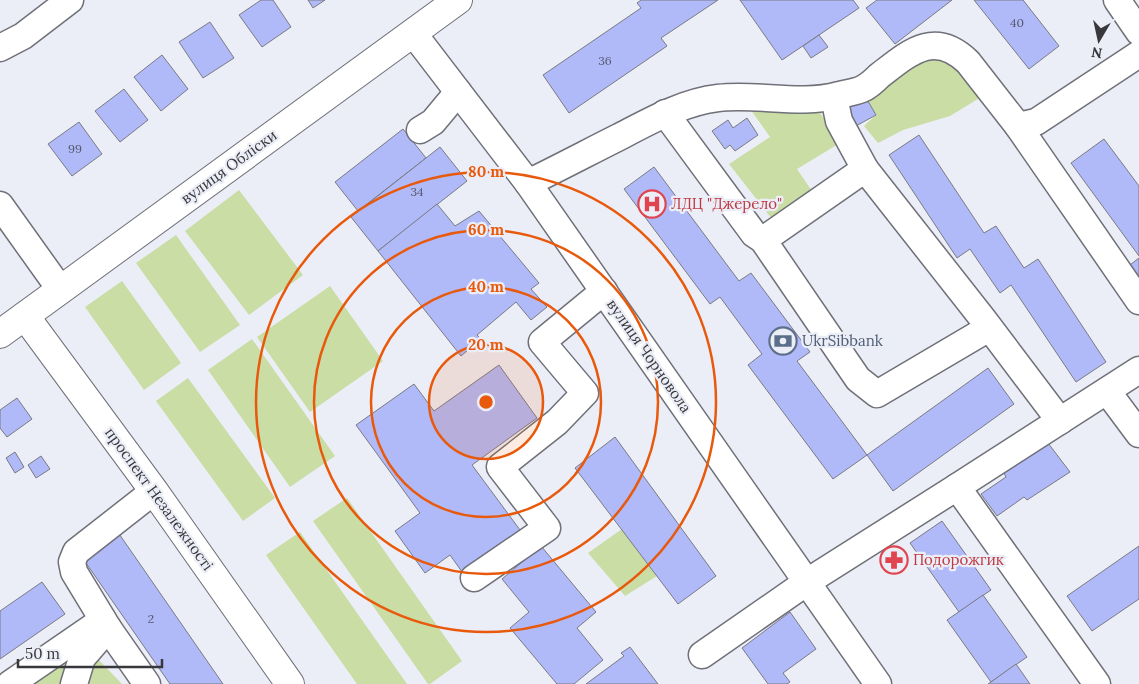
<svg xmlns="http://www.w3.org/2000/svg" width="1139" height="684" font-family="Lora,serif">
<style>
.green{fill:#c9dda5}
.building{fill:#b1baf9;stroke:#797a82}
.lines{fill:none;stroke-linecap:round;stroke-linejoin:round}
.minor-casing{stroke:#6f7078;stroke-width:29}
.major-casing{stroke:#6f7078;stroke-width:30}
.minor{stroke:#fff;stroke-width:26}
.major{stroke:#fff;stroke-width:28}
.ring{fill:none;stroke:#e8590c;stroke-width:2.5}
.labels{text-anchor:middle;stroke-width:4.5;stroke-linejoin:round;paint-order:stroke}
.number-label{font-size:12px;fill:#56586b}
.street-label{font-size:15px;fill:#38383c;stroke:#eceef7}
.health-label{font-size:15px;fill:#be3a42;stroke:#eceef7;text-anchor:start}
.service-label{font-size:15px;fill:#4e5e75;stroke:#eceef7;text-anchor:start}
.centre{fill:#e8590c;stroke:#eceef7;stroke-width:2.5}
.ring-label{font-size:15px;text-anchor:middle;font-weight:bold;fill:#e8590c;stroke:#eceef7;stroke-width:4.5;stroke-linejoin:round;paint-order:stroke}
</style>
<rect width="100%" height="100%" fill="#eceef7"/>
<!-- green -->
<g class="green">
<path d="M940,49L986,94L950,116L903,130L878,143L864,126L876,115L865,96Z"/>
<path d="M748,106L819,111L840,143L797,169L814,194L772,219L729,164L770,137Z"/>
<path d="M239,190L303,275L249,315L185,231Z"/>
<path d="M176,235L240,325L200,352L136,263Z"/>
<path d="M122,281L181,363L144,390L85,307Z"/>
<path d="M330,286L383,361L310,412L257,337Z"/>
<path d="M252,339L335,456L290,487L208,370Z"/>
<path d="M188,378L275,498L243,521L156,401Z"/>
<path d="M347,498L462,661L430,684H428L313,521Z"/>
<path d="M622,529L657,576L625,596L588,553Z"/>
<path d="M300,532L407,684H408H357L266,555Z"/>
<path d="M103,620L97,658L122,684H10Z"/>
</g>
<!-- building -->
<g class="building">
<path d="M261,0H273L291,27L262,47L239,15Z"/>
<path d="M308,0H325L313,8Z"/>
<path d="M641,0H718L661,38L667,46L569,113L543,75L641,8L637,3Z"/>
<path d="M740,0H853L859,8L782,60Z"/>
<path d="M877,0H952L895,44L866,8Z"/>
<path d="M974,0H1023L1059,46L1029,69Z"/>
<path d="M210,22L234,58L203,78L179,42Z"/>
<path d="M819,35L828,47L811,58L803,46Z"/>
<path d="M162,55L188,89L161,111L134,77Z"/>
<path d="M124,89L148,120L120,142L95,111Z"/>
<path d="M865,96L876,115L854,127L844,108Z"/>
<path d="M747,118L758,135L735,151L730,145L725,149L712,131L728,120L733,128Z"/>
<path d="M79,122L102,154L72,176L48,144Z"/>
<path d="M403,129L426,158L358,211L335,182Z"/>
<path d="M919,135L984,233L996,226L1024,268L1038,259L1106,362L1076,382L1011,285L1000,293L970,249L957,258L889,155Z"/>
<path d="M1104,139L1139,186V256L1071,163Z"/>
<path d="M440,147L467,181L378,251L351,217Z"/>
<path d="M654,167L739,281L751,273L810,352L797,361L867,455L833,479L748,365L762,354L720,297L710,304L624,189Z"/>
<path d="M437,204L455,226L479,211L539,283L531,289L547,307L531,320L516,302L477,335L481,339L461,356L378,251Z"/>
<path d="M1139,258V286L1126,268Z"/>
<path d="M499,365L537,418L472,465L523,534L465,576L450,555L425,573L395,531L420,513L356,425L414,384L434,411Z"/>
<path d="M988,368L1014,404L893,491L867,455Z"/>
<path d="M17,398L32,419L7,437L0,428V410Z"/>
<path d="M615,437L716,576L678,604L575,468Z"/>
<path d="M1048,443L1070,472L1027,500L1024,497L997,516L981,494L1006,477L1004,473Z"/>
<path d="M15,452L24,467L15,473L6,458Z"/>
<path d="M41,456L50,469L36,478L28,465Z"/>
<path d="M942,521L991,590L959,612L910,543Z"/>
<path d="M115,528L223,684H170L79,553Z"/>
<path d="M541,546L596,612L577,628L603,660L574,684H557L510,628L529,612L502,579Z"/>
<path d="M1139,546V599L1092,631L1067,596Z"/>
<path d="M42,582L65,614L0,659V611Z"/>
<path d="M983,595L1027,657L991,682L947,620Z"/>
<path d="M790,612L816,649L783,673L790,682L787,684H768L742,648Z"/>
<path d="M630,647L658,684H586L624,656L621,653Z"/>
<path d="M1016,664L1030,684H988L991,682Z"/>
</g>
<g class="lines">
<!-- minor casing -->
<g class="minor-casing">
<g id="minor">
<path d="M1117,0L1139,32"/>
<path d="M413,33L528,183L878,684"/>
<path d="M0,48L23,36L70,0"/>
<path d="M834,97L839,121L865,169"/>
<path d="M665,113L754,234L763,240L858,379L877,394L989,328"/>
<path d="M1018,126L1036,122L1139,54"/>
<path d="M420,130L433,122L458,92"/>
<path d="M528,183C559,168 589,152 619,137C650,121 683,102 718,98C758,93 800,106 839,95C847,93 857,92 864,88C870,85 875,80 879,76C909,53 934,29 968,62L1018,126L1139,301"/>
<path d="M0,205L60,289"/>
<path d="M763,240L865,169L983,319L1060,421"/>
<path d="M1107,391L1139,434"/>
<path d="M957,487L1139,370"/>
<path d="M474,578L547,528L500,467L557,422L585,393L542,342L604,291"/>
<path d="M702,655L807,582L957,487L1097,684"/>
<path d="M10,684L103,620"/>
<path d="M74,684L82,658L108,628"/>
<path d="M147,684L108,628L74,572L72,562L76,552L154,491"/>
</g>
</g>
<!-- major casing -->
<g class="major-casing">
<g id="major">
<path d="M25,316L154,491L290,684"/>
<path d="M0,334L458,0"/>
</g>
</g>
<!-- minor -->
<use href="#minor" class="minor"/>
<!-- major -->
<use href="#major" class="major"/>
</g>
<!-- distance rings -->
<circle cx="486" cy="402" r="57" fill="#e8590c" fill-opacity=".12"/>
<g class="ring">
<circle cx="486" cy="402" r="57"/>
<circle cx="486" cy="402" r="115"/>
<circle cx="486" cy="402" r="172"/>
<circle cx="486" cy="402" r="230"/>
</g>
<!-- icons -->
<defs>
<g id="hospital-ring" transform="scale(1.4375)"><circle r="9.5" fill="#eceef7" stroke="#e0444e" stroke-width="1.5"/><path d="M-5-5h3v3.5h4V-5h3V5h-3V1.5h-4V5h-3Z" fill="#e0444e"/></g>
<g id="bank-ring" transform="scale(1.4375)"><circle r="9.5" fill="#eceef7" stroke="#5c6f8a" stroke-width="1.5"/><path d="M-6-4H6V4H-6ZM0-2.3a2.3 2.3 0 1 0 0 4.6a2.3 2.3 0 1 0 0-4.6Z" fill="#5c6f8a"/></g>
<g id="pharmacy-ring" transform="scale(1.4375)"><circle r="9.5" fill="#eceef7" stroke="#e0444e" stroke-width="1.5"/><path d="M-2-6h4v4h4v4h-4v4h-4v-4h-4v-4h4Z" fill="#e0444e"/></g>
</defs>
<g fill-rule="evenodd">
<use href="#hospital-ring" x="652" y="204"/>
<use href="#bank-ring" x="783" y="341"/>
<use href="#pharmacy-ring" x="894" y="560"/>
</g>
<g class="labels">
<!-- number labels -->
<g class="number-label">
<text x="1017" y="27">40</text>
<text x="605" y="65">36</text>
<text x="75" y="153">99</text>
<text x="417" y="196">34</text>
<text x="151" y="623">2</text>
</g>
<!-- street labels -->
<g class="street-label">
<text transform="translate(229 167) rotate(-36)" y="5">вулиця Обліски</text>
<text transform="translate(649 356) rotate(55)" y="5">вулиця Чорновола</text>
<text transform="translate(159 499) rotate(54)" y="5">проспект Незалежності</text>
</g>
<!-- health labels -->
<g class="health-label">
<text x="671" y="209">ЛДЦ "Джерело"</text>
<text x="913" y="565">Подорожгик</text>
</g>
<!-- service labels -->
<g class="service-label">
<text x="802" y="346">UkrSibbank</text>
</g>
</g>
<circle cx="486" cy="402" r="8" class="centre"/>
<g class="ring-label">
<text x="486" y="177">80 m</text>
<text x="486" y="235">60 m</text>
<text x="486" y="292">40 m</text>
<text x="486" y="350">20 m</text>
</g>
<!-- north arrow -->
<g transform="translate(1099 40) rotate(189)" stroke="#eceef7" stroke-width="4" paint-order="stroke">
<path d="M0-4L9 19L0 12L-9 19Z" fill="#38383c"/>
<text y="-8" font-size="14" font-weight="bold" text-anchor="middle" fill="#38383c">N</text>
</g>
<!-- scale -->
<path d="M18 659v8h144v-8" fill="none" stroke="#38383c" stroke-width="2.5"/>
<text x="25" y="659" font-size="15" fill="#38383c" stroke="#eceef7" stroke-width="4" paint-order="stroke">50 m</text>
</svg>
